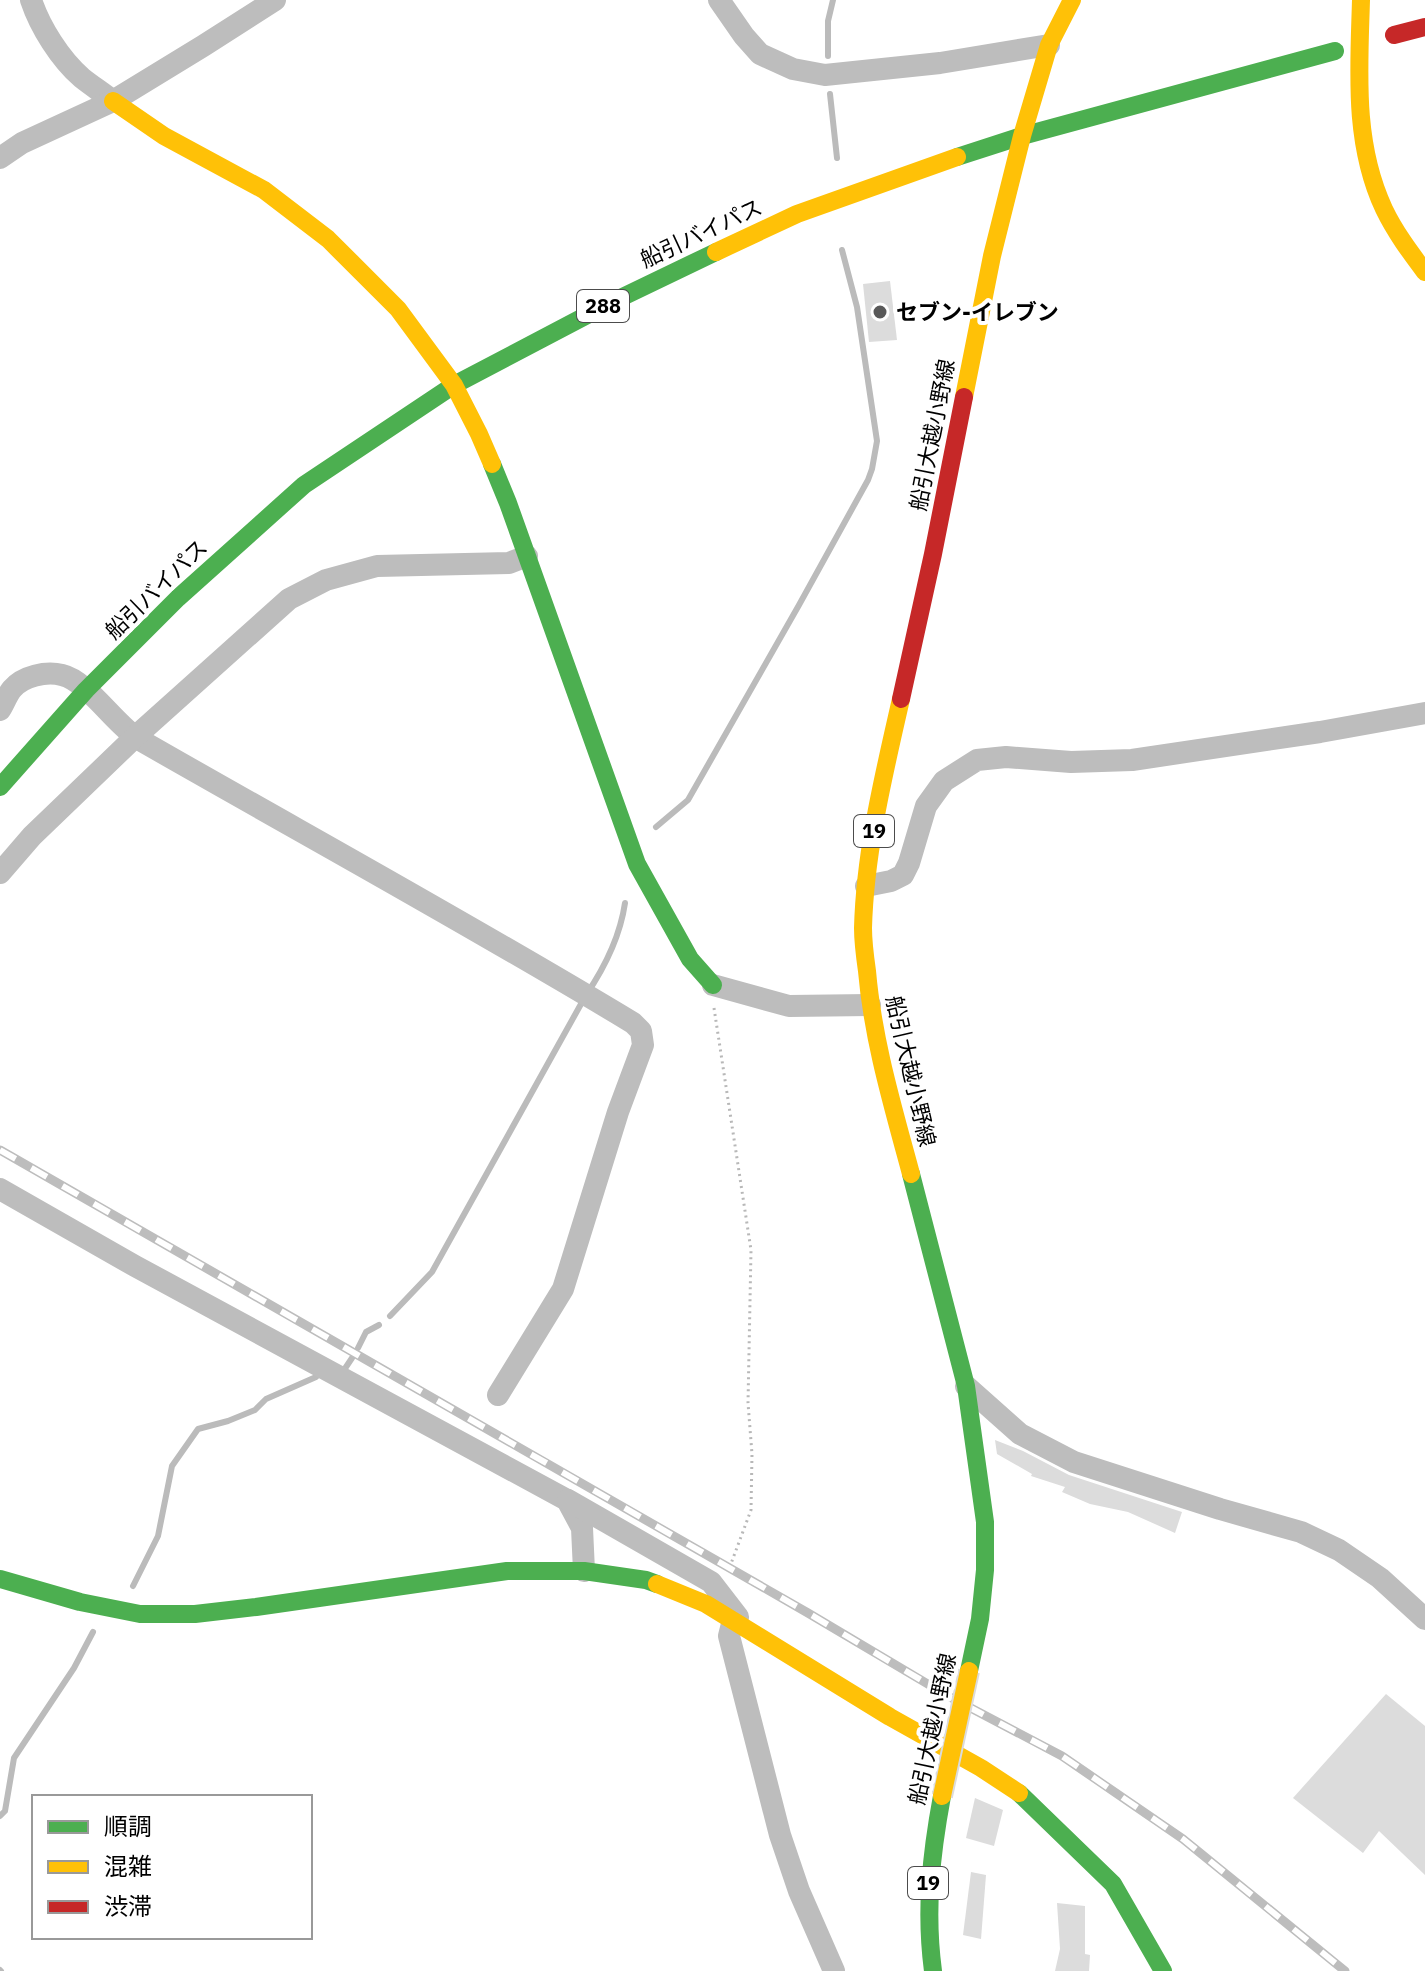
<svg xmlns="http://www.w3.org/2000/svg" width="1425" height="1971" font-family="'IBM Plex Sans','Noto Sans JP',sans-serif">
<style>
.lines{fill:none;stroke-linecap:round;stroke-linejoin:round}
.stream{stroke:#bbb;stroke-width:6}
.building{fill:#dcdcdc}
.path{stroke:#b8b8b8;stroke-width:3;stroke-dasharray:2 4;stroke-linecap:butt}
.street{stroke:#bdbdbd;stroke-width:22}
.fast{stroke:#4caf50;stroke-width:18}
.slow{stroke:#ffc107;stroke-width:18}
.jam{stroke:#c62828;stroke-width:18}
.rail-casing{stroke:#bdbdbd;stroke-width:9}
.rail{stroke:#fff;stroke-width:6;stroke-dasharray:18;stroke-linecap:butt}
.slow-bridge-casing{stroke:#dbdbdb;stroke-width:22;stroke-linecap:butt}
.slow-bridge{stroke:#ffc107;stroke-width:18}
.poi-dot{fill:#595959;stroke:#fff;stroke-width:3}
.labels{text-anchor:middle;stroke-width:8;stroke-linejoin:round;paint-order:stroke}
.shield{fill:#fff;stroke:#4c4c4c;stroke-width:2}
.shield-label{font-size:20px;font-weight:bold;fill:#000}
.street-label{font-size:22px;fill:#000;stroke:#fff}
.poi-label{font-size:22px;font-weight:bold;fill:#000;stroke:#fff;text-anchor:start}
</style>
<rect width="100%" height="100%" fill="#fff"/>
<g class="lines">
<!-- stream -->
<g class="stream">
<path d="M828,56V21L833,0"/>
<path d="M830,94L837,158"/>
<path d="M656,827L688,800L799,605L868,480L872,469L877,441L857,307L842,250"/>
<path d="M390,1316L432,1272L586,995C605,967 620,937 625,903"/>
<path d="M358,1348L366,1332L379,1325"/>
<path d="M344,1370L352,1358"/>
<path d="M133,1586L158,1536L172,1466L198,1429L228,1421L255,1410L266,1399L316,1377"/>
<path d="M0,1816L5,1811L14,1758L74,1668L93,1632"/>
<path d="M0,1970L1,1971"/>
</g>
</g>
<!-- building -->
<g class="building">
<path d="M890,281L897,340L869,342L863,284Z"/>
<path d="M995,1440L1023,1451L1069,1475L1182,1512L1175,1533L1128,1512L1090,1504L1062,1492L1065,1487L1031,1476L1032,1474L997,1454Z"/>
<path d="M1386,1694L1425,1726V1875L1379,1831L1363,1853L1293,1798Z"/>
<path d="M975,1798L1003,1810L994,1846L966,1838Z"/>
<path d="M971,1872L986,1875L981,1939L963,1935Z"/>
<path d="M1057,1903L1085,1906V1954L1090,1955L1089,1971H1055L1060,1949Z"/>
</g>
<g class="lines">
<!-- path -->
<path class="path" d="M714,1008L751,1250L748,1403L752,1454L751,1510L729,1569"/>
<!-- street -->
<g class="street">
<path d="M31,0C40,27 60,59 82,78C92,86 103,93 113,101"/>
<path d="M719,0L744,36L760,54L793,69L825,75L940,63L1049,45"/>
<path d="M0,158L22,143L113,101L203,46L275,0"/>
<path d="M0,710C4,704 7,695 12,689C23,676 46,671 62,675C88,681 116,726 140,740C304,834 471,925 633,1023L641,1031L643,1045L618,1112L563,1289L498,1395"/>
<path d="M0,873L32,836L135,737L289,599L326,580L377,566L509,563L527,556"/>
<path d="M866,886L891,881L903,875L909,863L926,806L944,781L977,760L1006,757L1071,762L1132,760L1320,732L1425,713"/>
<path d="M713,985L789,1006L870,1005"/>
<path d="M0,1189L135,1266L567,1500L582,1528L584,1571"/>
<path d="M966,1386L1020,1434L1074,1462L1220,1509L1301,1532L1339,1550L1380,1578L1425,1619"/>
<path d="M568,1500L711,1582L738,1617"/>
<path d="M733,1620L729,1636L780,1835L799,1891L834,1971"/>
</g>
<!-- fast -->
<g class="fast">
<path d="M957,157L1022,136L1335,51"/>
<path d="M492,464L508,503L637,864L690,959L713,985"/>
<path d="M0,787L86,690L178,598L304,485L454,385L612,302L716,252"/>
<path d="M911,1174L966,1386L985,1522V1570L980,1619L969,1671"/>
<path d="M0,1579L80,1602L140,1614H195L256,1607L507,1571H584L646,1580L657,1584"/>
<path d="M1019,1793L1113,1884L1163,1971"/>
<path d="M933,1971C925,1911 931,1855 942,1796"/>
</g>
<!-- slow -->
<g class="slow">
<path d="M1361,0C1359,70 1353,143 1384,209C1395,232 1410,252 1425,272"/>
<path d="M113,101L164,136L264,190L328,239L398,309L454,385L479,434L492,464"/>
<path d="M716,252L797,214L957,157"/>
<path d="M964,397L992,256L1022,136L1049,45L1072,0"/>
<path d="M901,699C884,774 865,851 863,928C863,942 865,957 867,971C873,1041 893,1107 911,1174"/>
<path d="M657,1584L706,1604L890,1717L981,1768L1019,1793"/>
</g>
<!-- jam -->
<g class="jam">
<path d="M1394,35L1425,27"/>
<path d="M901,699L933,554L964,397"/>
</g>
<!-- rail casing -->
<g class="rail-casing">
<path id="rail" d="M0,1150L808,1613L948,1696L1062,1756L1183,1839L1345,1971"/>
</g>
<!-- rail -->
<use href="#rail" class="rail"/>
<!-- slow-bridge casing -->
<g class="slow-bridge-casing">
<path id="slow-bridge" d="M942,1796L969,1671"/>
</g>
<!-- slow-bridge -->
<use href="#slow-bridge" class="slow-bridge"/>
</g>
<!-- markers -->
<circle class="poi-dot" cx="880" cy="312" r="8"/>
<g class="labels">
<!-- shield labels -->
<g class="shield">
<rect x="577" y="290" width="52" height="32" rx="6"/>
<rect x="854" y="815" width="40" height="32" rx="6"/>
<rect x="908" y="1867" width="40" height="32" rx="6"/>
</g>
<g class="shield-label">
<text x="603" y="313">288</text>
<text x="874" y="838">19</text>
<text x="928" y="1890">19</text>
</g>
<!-- street labels -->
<g class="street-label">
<text transform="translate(701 233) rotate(-25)" y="8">船引バイパス</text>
<text transform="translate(932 435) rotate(-79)" y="8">船引大越小野線</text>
<text transform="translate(156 589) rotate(-44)" y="8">船引バイパス</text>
<text transform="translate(911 1071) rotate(77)" y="8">船引大越小野線</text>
<text transform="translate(932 1729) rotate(-78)" y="8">船引大越小野線</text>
</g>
<!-- poi labels -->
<g class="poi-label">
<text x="896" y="320">セブン-イレブン</text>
</g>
</g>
<!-- legend -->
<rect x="32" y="1795" width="280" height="144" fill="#ffffff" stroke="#999999" stroke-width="2"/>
<rect x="48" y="1821" width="40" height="12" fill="#4caf50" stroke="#999999" stroke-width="2"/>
<text x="104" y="1835" font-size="24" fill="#000000">順調</text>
<rect x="48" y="1861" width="40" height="12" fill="#ffc107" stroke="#999999" stroke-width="2"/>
<text x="104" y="1875" font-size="24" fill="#000000">混雑</text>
<rect x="48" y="1901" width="40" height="12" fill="#c62828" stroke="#999999" stroke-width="2"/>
<text x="104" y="1915" font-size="24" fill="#000000">渋滞</text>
</svg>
